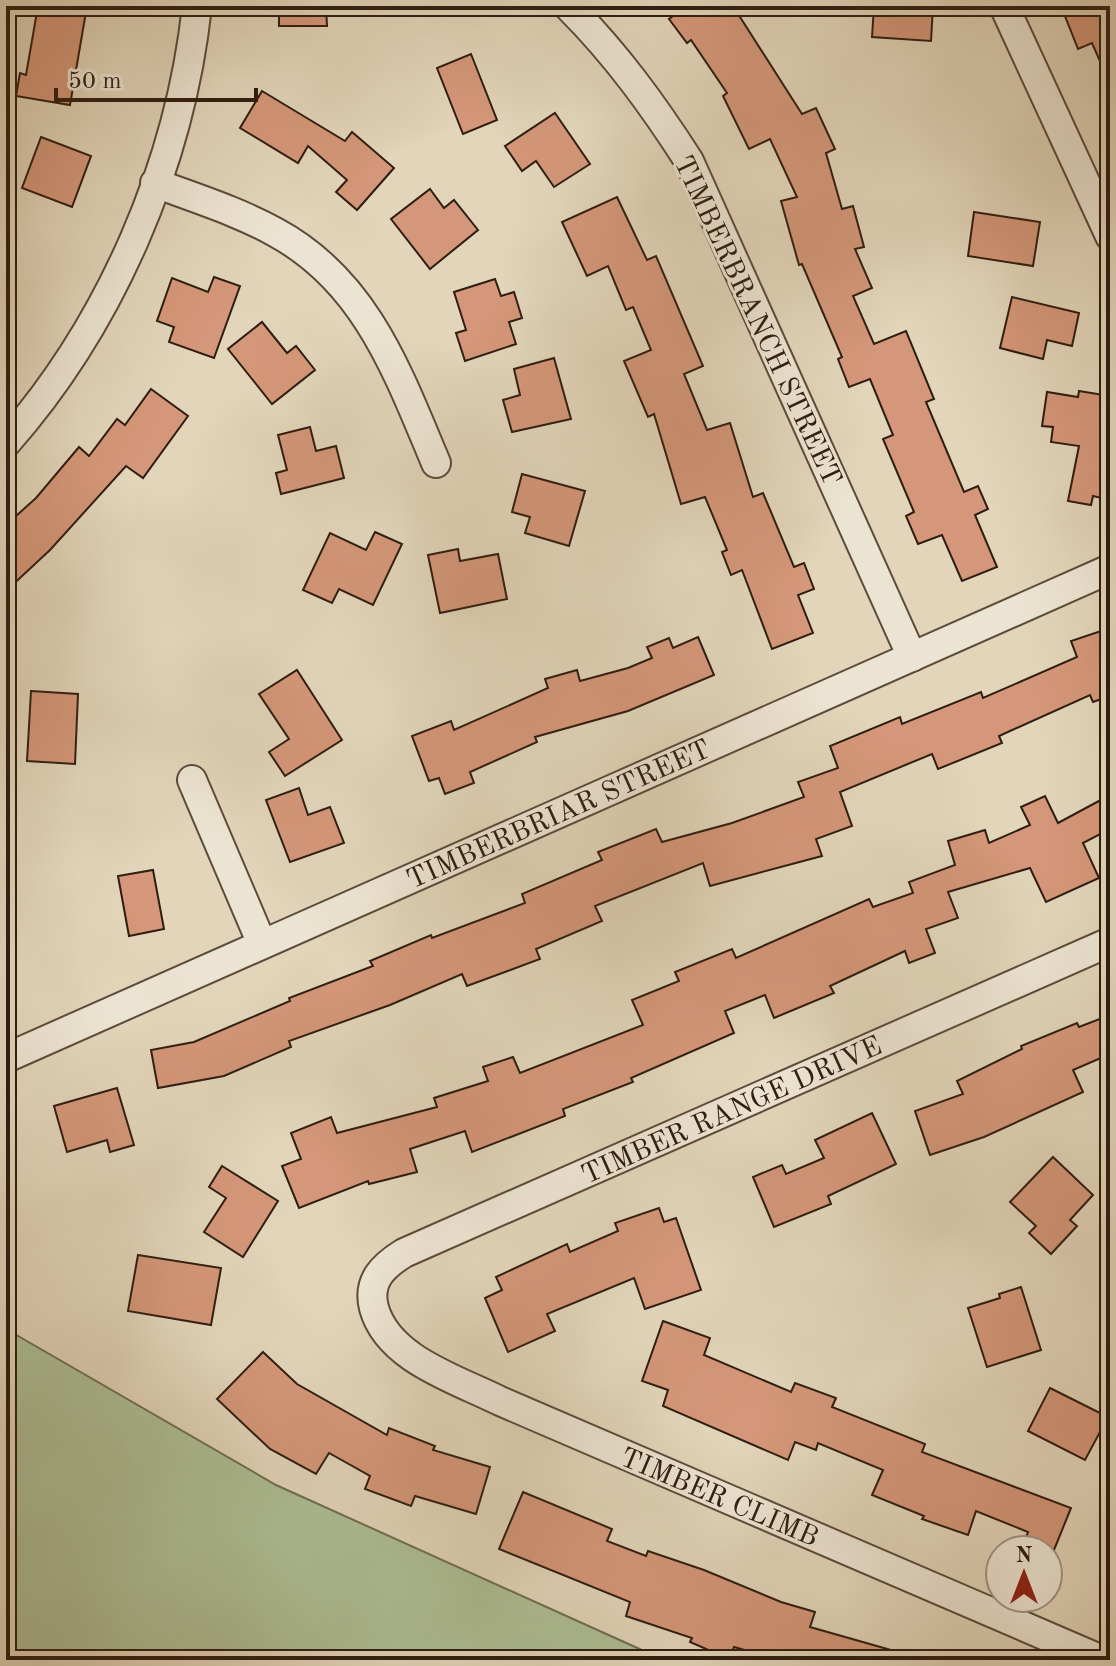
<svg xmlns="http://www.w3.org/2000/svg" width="1116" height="1666" font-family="'Old Standard TT',serif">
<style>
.green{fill:#adbe95;stroke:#6e6e53;stroke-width:2}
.building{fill:#d49779;stroke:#2f1d11;stroke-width:2}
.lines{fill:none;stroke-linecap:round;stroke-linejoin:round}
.minor-casing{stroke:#5c4b3b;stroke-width:32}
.minor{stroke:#ece4d2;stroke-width:28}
.labels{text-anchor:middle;stroke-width:6;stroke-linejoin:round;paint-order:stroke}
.street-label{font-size:28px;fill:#2f1d11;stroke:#ece4d2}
</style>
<rect width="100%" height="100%" fill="#e2d5ba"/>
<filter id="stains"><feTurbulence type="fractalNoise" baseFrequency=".0025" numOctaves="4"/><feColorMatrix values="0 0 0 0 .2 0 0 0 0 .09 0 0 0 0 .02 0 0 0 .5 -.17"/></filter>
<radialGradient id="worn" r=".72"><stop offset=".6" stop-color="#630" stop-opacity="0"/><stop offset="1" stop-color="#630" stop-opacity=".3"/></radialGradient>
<!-- green -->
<path class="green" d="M6,1329L276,1485L664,1660H6Z"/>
<!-- building -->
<g class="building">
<path d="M38,6H87L70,105L16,96L20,73L26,75Z"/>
<path d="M279,6H326L327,26H279Z"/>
<path d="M687,6H733L802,114L816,108L835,149L826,153L842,209L853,206L864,247L855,249L872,288L853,296L874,344L906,331L934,399L926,402L964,492L978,486L988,509L975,515L997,567L962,581L942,535L918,544L906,516L914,512L883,439L893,435L870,379L849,387L838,359L842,357L802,264L799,265L781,201L797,197L770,139L749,149L723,96L727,93L691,40L687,43L669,19Z"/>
<path d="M874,6H933L931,41L872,37Z"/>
<path d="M1090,6H1110V84L1092,43L1078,49L1065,16Z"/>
<path d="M471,54L497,120L463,134L437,68Z"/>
<path d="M262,91L345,141L352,132L394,168L357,210L336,192L347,180L308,146L298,163L240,128Z"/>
<path d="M555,113L590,164L554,187L536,161L522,171L505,146Z"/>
<path d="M41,137L91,156L72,207L22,188Z"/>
<path d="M430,189L444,208L454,200L478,230L430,269L391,219Z"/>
<path d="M617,197L647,260L656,256L703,366L684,374L707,430L730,423L753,497L763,493L794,567L804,563L814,589L798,595L813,633L772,649L742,570L731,575L722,552L727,550L705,497L681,504L654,414L648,417L624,361L651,350L633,307L626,310L608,266L587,276L562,222Z"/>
<path d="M974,212L1040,222L1033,266L968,256Z"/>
<path d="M214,277L240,286L214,358L169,342L174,327L157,321L172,278L208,292Z"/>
<path d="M495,279L501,296L514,292L522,318L509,322L516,344L465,361L456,333L466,330L454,292Z"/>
<path d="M1012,297L1079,313L1072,346L1047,340L1043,359L1000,348Z"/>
<path d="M262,322L287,353L296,346L315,370L272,404L228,349Z"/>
<path d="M554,358L571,419L512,432L503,400L520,395L514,369Z"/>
<path d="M151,389L188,416L143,478L126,466L50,550L6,591V525L36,498L79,447L89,456L117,419L125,425Z"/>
<path d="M1079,391L1110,396L1101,452L1110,454V500L1093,496L1091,505L1068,501L1079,446L1051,442L1053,427L1042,426L1047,392L1078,397Z"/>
<path d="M310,427L316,451L336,446L344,478L281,494L276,473L287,470L278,435Z"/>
<path d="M522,474L585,491L569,546L525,533L530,517L512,512Z"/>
<path d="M375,532L402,544L373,605L339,589L332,603L303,590L330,533L366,550Z"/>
<path d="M458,549L460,561L498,554L507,599L440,613L428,555Z"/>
<path d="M1101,631L1110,656V696L1093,702L1090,695L999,736L1002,743L938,769L932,754L840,792L852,826L816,839L822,856L710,886L703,863L595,906L602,921L536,949L540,959L467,986L462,974L390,1005L289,1041L291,1047L224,1076L158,1088L151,1050L194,1042L290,1001L289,998L373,966L370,961L431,935L432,938L525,903L522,894L602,860L598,852L656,829L662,842L732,823L804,797L798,782L838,768L830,746L900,717L902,724L981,692L983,698L1077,657L1071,641Z"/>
<path d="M698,637L714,675L628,711L535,737L537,742L470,772L474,783L445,794L439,778L429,781L412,736L451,721L454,730L548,688L545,679L577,670L580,681L628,668L652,658L647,647L669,638L673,648Z"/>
<path d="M297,670L342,740L285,776L269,752L289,739L259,694Z"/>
<path d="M31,691L78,694L75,764L27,761Z"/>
<path d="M299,788L308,815L330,807L344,843L290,862L266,800Z"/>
<path d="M1110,795V829L1083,843L1099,878L1046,902L1030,868L948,892L958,918L926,929L935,953L909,963L905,951L830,986L834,993L774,1018L765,995L725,1011L734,1033L631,1078L633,1082L563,1109L565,1116L472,1152L465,1131L410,1149L417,1172L369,1184L368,1181L299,1208L282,1166L301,1159L291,1133L331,1117L337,1133L437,1107L434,1098L488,1081L483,1067L513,1057L520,1073L643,1025L632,1000L679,981L675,972L732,949L736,958L869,899L873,907L913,893L909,882L955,865L948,841L985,830L989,843L1030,825L1021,807L1045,796L1058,823Z"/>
<path d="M153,870L164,929L129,936L118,876Z"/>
<path d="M1110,1015V1054L1073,1070L1083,1092L984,1137L930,1155L915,1111L963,1094L957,1081L1022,1049L1021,1046L1077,1023L1079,1027Z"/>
<path d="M117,1088L134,1145L110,1152L107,1140L67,1152L54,1106Z"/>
<path d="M872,1113L896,1164L828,1196L831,1204L774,1227L753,1177L782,1165L786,1174L824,1158L815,1140Z"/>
<path d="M1053,1157L1093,1195L1070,1220L1077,1226L1051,1254L1029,1233L1036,1226L1010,1202Z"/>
<path d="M222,1166L278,1201L243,1257L204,1232L226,1198L209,1187Z"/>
<path d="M659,1208L664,1222L676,1218L701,1290L645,1309L634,1278L547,1314L555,1331L508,1352L485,1298L502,1290L496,1277L567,1244L570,1252L618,1231L615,1223Z"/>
<path d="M138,1255L221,1268L211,1325L128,1311Z"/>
<path d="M1021,1287L1041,1350L987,1367L968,1308L1000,1298L999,1294Z"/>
<path d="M663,1321L710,1338L704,1355L791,1392L795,1383L836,1398L832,1407L925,1444L922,1452L1071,1508L1054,1550H1021L1028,1532L976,1511L968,1535L922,1519L924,1516L872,1495L883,1470L818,1443L816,1450L795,1442L788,1460L663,1406L668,1390L642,1381Z"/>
<path d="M263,1352L297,1384L387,1435L389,1428L435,1446L433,1450L490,1467L476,1514L415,1496L411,1506L365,1489L370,1476L329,1453L316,1474L270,1449L217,1399Z"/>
<path d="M1050,1388L1108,1417L1085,1460L1028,1431Z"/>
<path d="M523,1492L612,1529L607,1541L646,1556L648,1551L704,1570L781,1602L815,1612L810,1627L905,1654L904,1660H780L734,1647L729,1659L690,1642L692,1638L626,1616L630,1602L499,1549Z"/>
</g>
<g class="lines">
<!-- minor casing -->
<g class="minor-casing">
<g id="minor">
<path d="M1004,6L1110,236"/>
<path d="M569,7C616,54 653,105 689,161L912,657"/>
<path d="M155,183C195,198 237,211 275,232C366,281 398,373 436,463"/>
<path d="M6,443C111,324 180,164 197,6"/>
<path d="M192,780L262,944"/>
<path d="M6,1058L1110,569"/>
<path d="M1102,1660L500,1401C456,1379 388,1359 374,1308C367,1281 383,1266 404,1253L1110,942"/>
</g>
</g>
<!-- minor -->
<use href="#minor" class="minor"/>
</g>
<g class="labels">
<!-- street labels -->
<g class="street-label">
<text transform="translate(759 320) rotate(65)" y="10">TIMBERBRANCH STREET</text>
<text transform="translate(558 813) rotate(-24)" y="10">TIMBERBRIAR STREET</text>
<text transform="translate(731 1109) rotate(-24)" y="10">TIMBER RANGE DRIVE</text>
<text transform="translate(720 1496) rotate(23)" y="10">TIMBER CLIMB</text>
</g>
</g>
<!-- margin -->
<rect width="1116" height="1666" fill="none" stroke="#e2d5ba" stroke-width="32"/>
<rect x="8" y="8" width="1100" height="1650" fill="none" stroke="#2f1d11" stroke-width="4"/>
<rect x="16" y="16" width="1084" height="1634" fill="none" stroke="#2f1d11" stroke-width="2"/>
<!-- north arrow -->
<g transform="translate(1024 1574)"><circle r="38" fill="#ece4d2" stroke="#a09485" stroke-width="2"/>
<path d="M0-6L14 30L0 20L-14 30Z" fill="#8f2418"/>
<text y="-12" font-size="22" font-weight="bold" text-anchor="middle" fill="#2f1d11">N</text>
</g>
<!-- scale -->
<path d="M56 88v12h200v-12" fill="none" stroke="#2f1d11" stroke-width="4"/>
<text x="68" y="88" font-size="24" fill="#2f1d11" stroke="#ece4d2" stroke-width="6" paint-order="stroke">50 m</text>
<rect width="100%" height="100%" filter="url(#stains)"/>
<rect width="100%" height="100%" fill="url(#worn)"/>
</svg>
